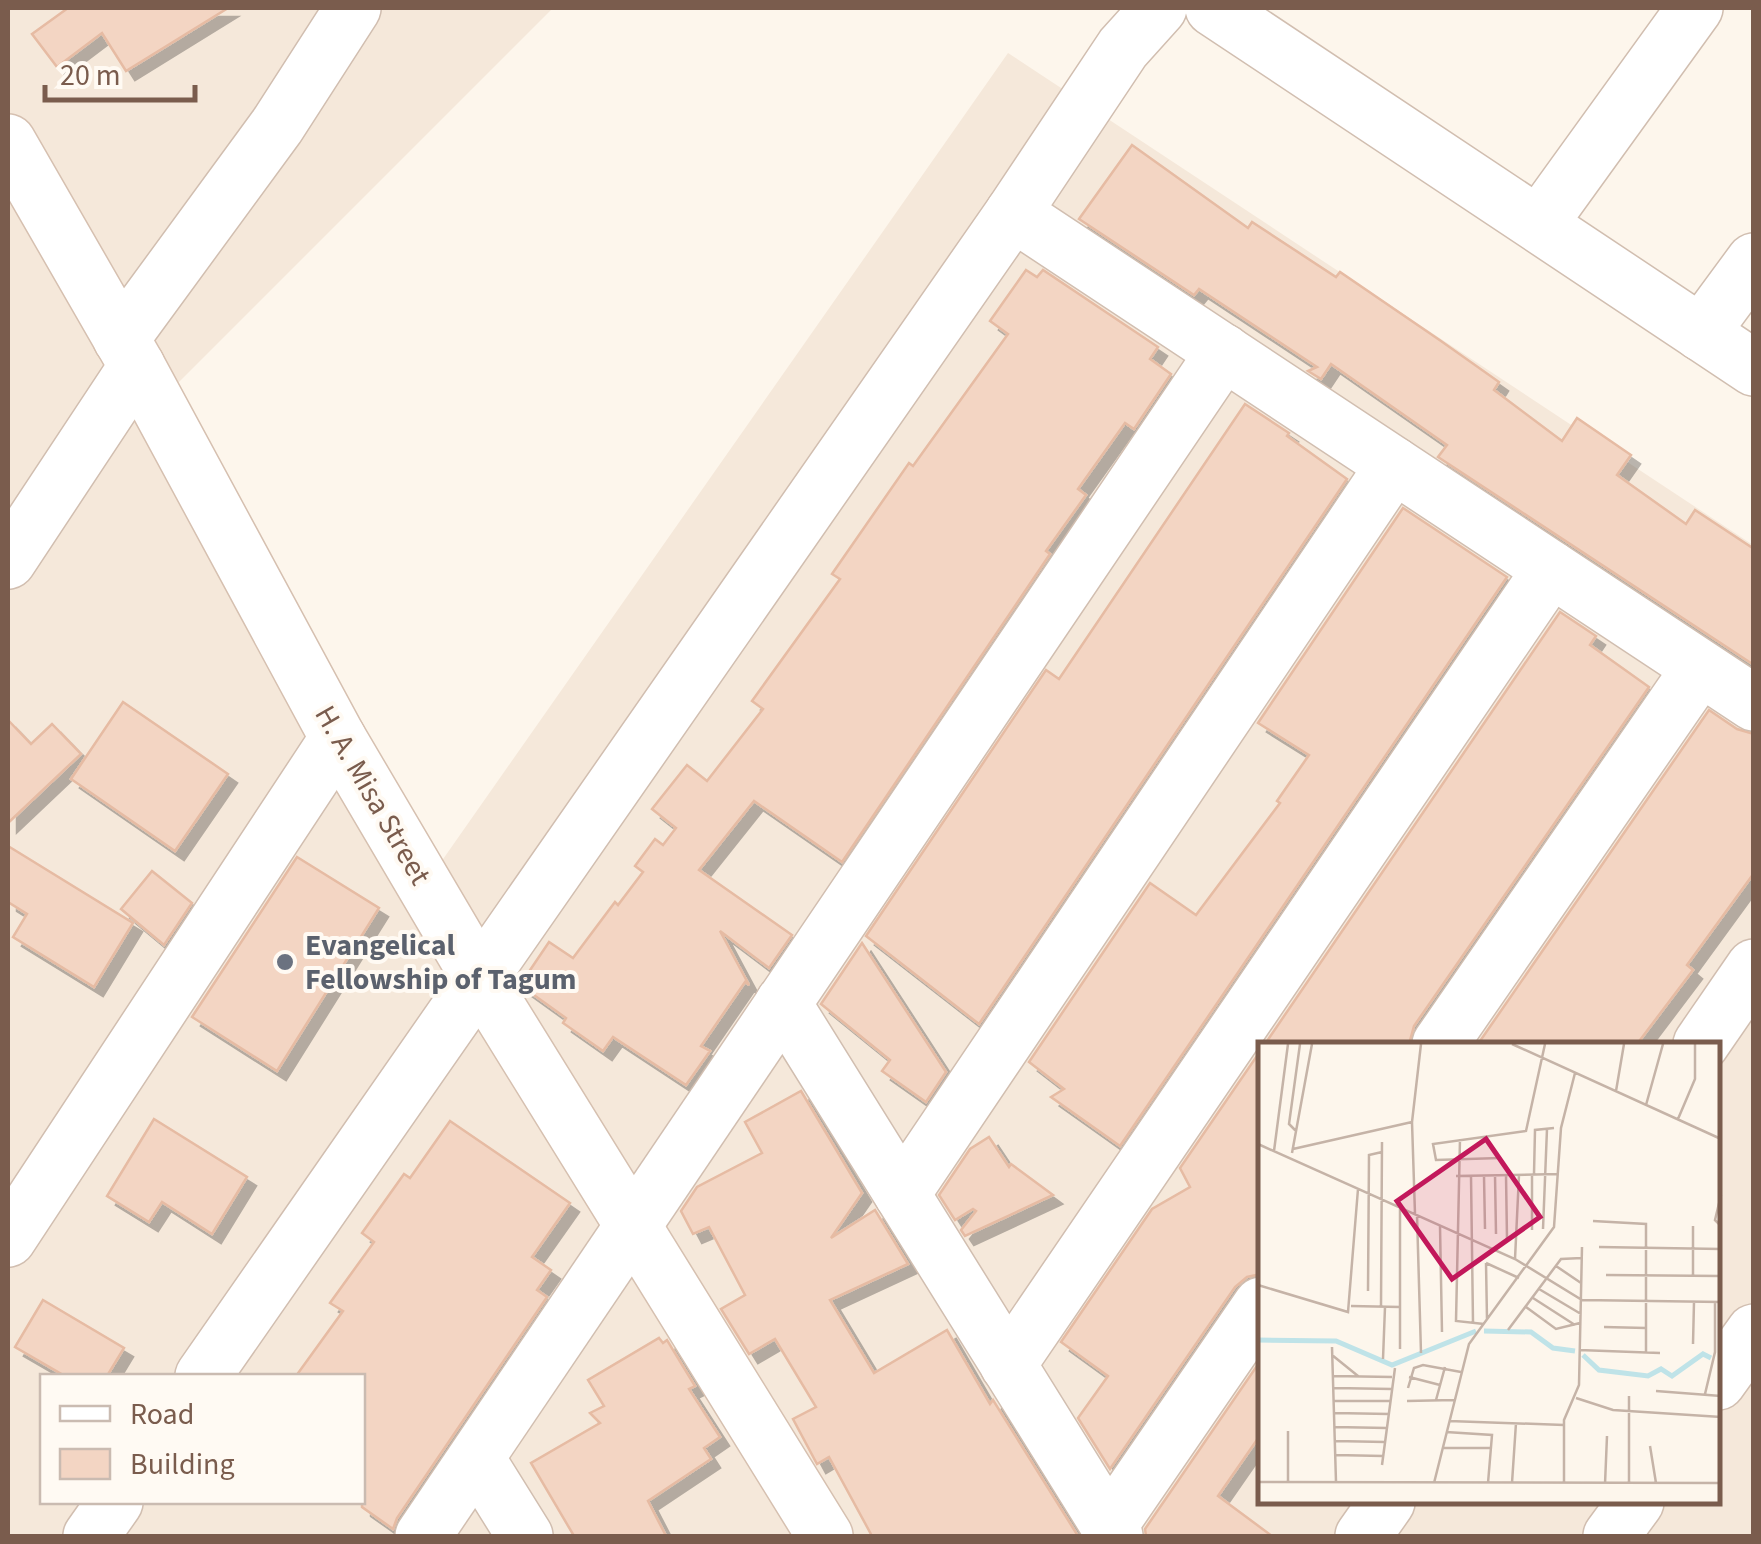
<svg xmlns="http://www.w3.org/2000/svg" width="1761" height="1544" font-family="'Source Sans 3',sans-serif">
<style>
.residential{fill:#f5e8da;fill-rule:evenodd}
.building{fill:#f3d5c3;stroke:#e6bba3;stroke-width:2.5;filter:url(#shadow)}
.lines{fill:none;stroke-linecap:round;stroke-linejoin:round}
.street-casing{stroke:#d1beb0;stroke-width:58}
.secondary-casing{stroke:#d6c0b0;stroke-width:58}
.street{stroke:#fff;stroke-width:55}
.secondary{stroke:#fff;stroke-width:55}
.worship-dot{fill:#6b7280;stroke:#fffaf3;stroke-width:4}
.labels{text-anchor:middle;stroke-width:8;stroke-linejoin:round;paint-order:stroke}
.street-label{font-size:30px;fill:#7a5c4d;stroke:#fffaf3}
.worship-label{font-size:30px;font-weight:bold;fill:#5b616d;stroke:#fffaf3;text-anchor:start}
.inset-river{fill:none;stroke:#bfe3e8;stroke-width:5}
.inset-road{fill:none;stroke:#c5b3a7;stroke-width:2.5}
.view{fill:#c2185b;fill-opacity:0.15;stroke:#c2185b;stroke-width:5}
.inset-edge{fill:none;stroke:#7a5c4d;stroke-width:5}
</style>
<defs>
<filter id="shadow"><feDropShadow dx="9" dy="9" stdDeviation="0" flood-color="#0004"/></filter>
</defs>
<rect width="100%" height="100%" fill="#fdf6ec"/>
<!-- residential -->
<path class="residential" d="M8,8H553L140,421L420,892L1008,53L1753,545V1536H8ZM1261,1044H1718V1502H1261ZM42,1376H362V1502H42Z"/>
<!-- building -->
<g class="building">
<path d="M68,8H228L126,71L102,33L57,67L32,34Z"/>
<path d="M1132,145L1248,228L1252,222L1336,277L1340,272L1441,341L1499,382L1494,390L1562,441L1577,418L1631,455L1617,475L1686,524L1695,510L1754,549V665L1438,457L1447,445L1331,364L1321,379L1308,371L1317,367L1199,289L1194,295L1079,219Z"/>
<path d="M1026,270L1037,277L1043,270L1158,347L1150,359L1171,374L1134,429L1125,423L1078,489L1086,495L1046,551L1050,554L842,862L754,801L699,870L792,935L769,968L720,931L749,985L745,982L701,1046L710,1051L686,1085L613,1037L603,1051L563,1023L566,1018L520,985L549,942L573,958L615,902L618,905L643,872L635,866L655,839L663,845L676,828L652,809L687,765L707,781L763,709L752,701L840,579L832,574L909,463L913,466L1008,334L990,321Z"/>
<path d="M1245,404L1289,433L1287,436L1347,479L979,1024L866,936L1046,670L1059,679Z"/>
<path d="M1403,508L1507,577L1120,1146L1051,1097L1064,1089L1029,1062L1150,883L1196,915L1280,803L1277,801L1309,755L1258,723Z"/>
<path d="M1560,612L1596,636L1590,645L1649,687L1414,1026L1409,1044H1265Z"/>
<path d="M123,702L228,774L175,851L71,779Z"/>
<path d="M1709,710L1737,729L1754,734V873L1687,965L1693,970L1637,1044H1478Z"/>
<path d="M8,720L31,744L52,724L81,754L8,823Z"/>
<path d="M8,846L133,923L94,987L13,937L27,914L8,902Z"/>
<path d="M297,857L379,908L277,1071L192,1017Z"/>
<path d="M152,871L192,903L164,945L121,909Z"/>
<path d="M862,943L946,1072L926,1102L882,1071L890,1060L821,1004Z"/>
<path d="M1261,1050V1274L1247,1277L1235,1287L1110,1469L1078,1418L1108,1376L1061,1342L1152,1209L1190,1187L1180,1168Z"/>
<path d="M801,1091L862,1193L831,1238L875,1210L908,1264L830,1300L874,1373L947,1330L990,1404L993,1400L1078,1536H872L829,1457L817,1464L793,1419L816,1407L775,1339L749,1354L721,1309L745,1295L709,1227L693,1234L681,1211L697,1187L762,1153L745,1122Z"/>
<path d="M154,1119L247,1177L212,1234L162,1202L149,1222L107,1196Z"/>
<path d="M450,1121L570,1203L532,1257L551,1270L537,1290L547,1297L397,1518L393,1529L362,1507V1376H296L343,1311L330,1303L374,1242L362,1233L404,1174L410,1178Z"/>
<path d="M989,1137L1009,1167L1011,1164L1053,1195L965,1236L961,1230L976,1211L973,1209L955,1220L939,1195L970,1149Z"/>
<path d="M43,1300L124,1348L107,1376H65L15,1347Z"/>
<path d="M659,1338L663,1343L667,1340L695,1386L689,1389L720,1437L704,1448L711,1459L648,1501L666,1536H574L531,1463L600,1423L590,1413L604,1406L588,1380Z"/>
<path d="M1261,1360V1434L1218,1496L1272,1536H1146L1145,1529Z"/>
</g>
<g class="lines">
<!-- street casing -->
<g class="street-casing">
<g id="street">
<path d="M1213,8L1754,368"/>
<path d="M1013,213L1754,703"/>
<path d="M1539,224L1695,8"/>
<path d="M1701,333L1754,261"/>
<path d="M121,339L277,126L353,8"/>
<path d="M8,561L137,366"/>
<path d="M783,1003L1115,1536"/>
<path d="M1440,1044L1700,668"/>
<path d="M1701,1044L1754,967"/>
<path d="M902,1194L1394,465"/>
<path d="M8,1239L338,738"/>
<path d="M1008,1365L1551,569"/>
<path d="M203,1376L1013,213L1123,48L1159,8"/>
<path d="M1718,1382L1754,1332"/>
<path d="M477,1459L525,1536"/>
<path d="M1109,1526L1261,1305"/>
<path d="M91,1536L115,1502"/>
<path d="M423,1536L1224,352"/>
<path d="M1363,1536L1387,1502"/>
<path d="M1611,1536L1636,1502"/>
</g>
</g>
<!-- secondary casing -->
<g class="secondary-casing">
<path id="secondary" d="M8,142L137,366L338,738L480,979L825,1536"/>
</g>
<!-- street -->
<use href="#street" class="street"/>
<!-- secondary -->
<use href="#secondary" class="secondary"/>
</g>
<!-- markers -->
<circle class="worship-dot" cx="285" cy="962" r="10"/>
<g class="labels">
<!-- street labels -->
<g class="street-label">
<text transform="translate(373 795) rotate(60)" y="10">H. A. Misa Street</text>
</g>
<!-- worship labels -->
<g class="worship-label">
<text x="305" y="955">Evangelical<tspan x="305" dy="34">Fellowship of Tagum</tspan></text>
</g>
</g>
<!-- overview -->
<g transform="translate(1258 1042)">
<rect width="462" height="462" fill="#fdf6ec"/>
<path class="inset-river" d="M226,289L273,290L295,306L317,309M0,298L78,299L134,323L218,289M325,313L341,328L390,334L403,327L414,334L445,312L453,316"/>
<path class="inset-road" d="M254,2L463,97M358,49L366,2M388,63L405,2M420,77L437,37V2M38,89L31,82L42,2M202,97L198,279L226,282M0,102L257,217L324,258L463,260M35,107L154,80M16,109L30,2M34,111L54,2M242,116L178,118L175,102L268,89L287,2M274,132V188M276,132L277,88L296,86M237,133L238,192M248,133L249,197M198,134L300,132M213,134L215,280M226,134L227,187M463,153L457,178L463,184M157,172L154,80L163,2M159,173L163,311M335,179L388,182V311M182,184L184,290M285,187L289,87M341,205L463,207M257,217L261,133M228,221L229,277M228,221L261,236M298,224L323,241M348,233L463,234M435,234V184M0,243L90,270L100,147M281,247L323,272M110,249L111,113L124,110M275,256L317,283M93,264L142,265M123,265L124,100M268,265L298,287L322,281M346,285L388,286M250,288L303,217L324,216M435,302L436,260M74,305L78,440M142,307V165M321,308L402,311M74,313L100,334M125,317L127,265M75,334L134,335M151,335L182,343M76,346L134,347M150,346L156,326L165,323L203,330M398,349L463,354M447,352L457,310V260M371,354V441M318,356L355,368L463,375M178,358L187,325M76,359H132M149,359L196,358M76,371L131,372M191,379L306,383M76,385L129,386M30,389V440M188,390L234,393L230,441M77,399L127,400M392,404L398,441M184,406H233M77,413L125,414M124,423L137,326M0,440L463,441M176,441L211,302L296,185L303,86L317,31M254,441L258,381M306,442V378L321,343L324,205M347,442L349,394"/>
<path class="view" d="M228,97L282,175L194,237L139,159Z"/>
<rect width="462" height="462" class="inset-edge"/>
</g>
<!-- border -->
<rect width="1761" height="1544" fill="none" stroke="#7a5c4d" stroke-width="20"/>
<!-- legend -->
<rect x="40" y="1374" width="325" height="130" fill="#fffaf3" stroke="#cabbb1" stroke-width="2.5"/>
<rect x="60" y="1406" width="50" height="15" fill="#ffffff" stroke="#cabbb1" stroke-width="2.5"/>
<text x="130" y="1424" font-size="30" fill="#7a5c4d">Road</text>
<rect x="60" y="1449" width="50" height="30" fill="#f3d5c3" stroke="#cabbb1" stroke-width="2.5"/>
<text x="130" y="1474" font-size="30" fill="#7a5c4d">Building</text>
<!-- scale -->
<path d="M45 85v15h150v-15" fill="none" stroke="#7a5c4d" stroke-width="5"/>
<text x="60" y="85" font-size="30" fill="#7a5c4d" stroke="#fffaf3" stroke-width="8" paint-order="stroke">20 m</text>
</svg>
